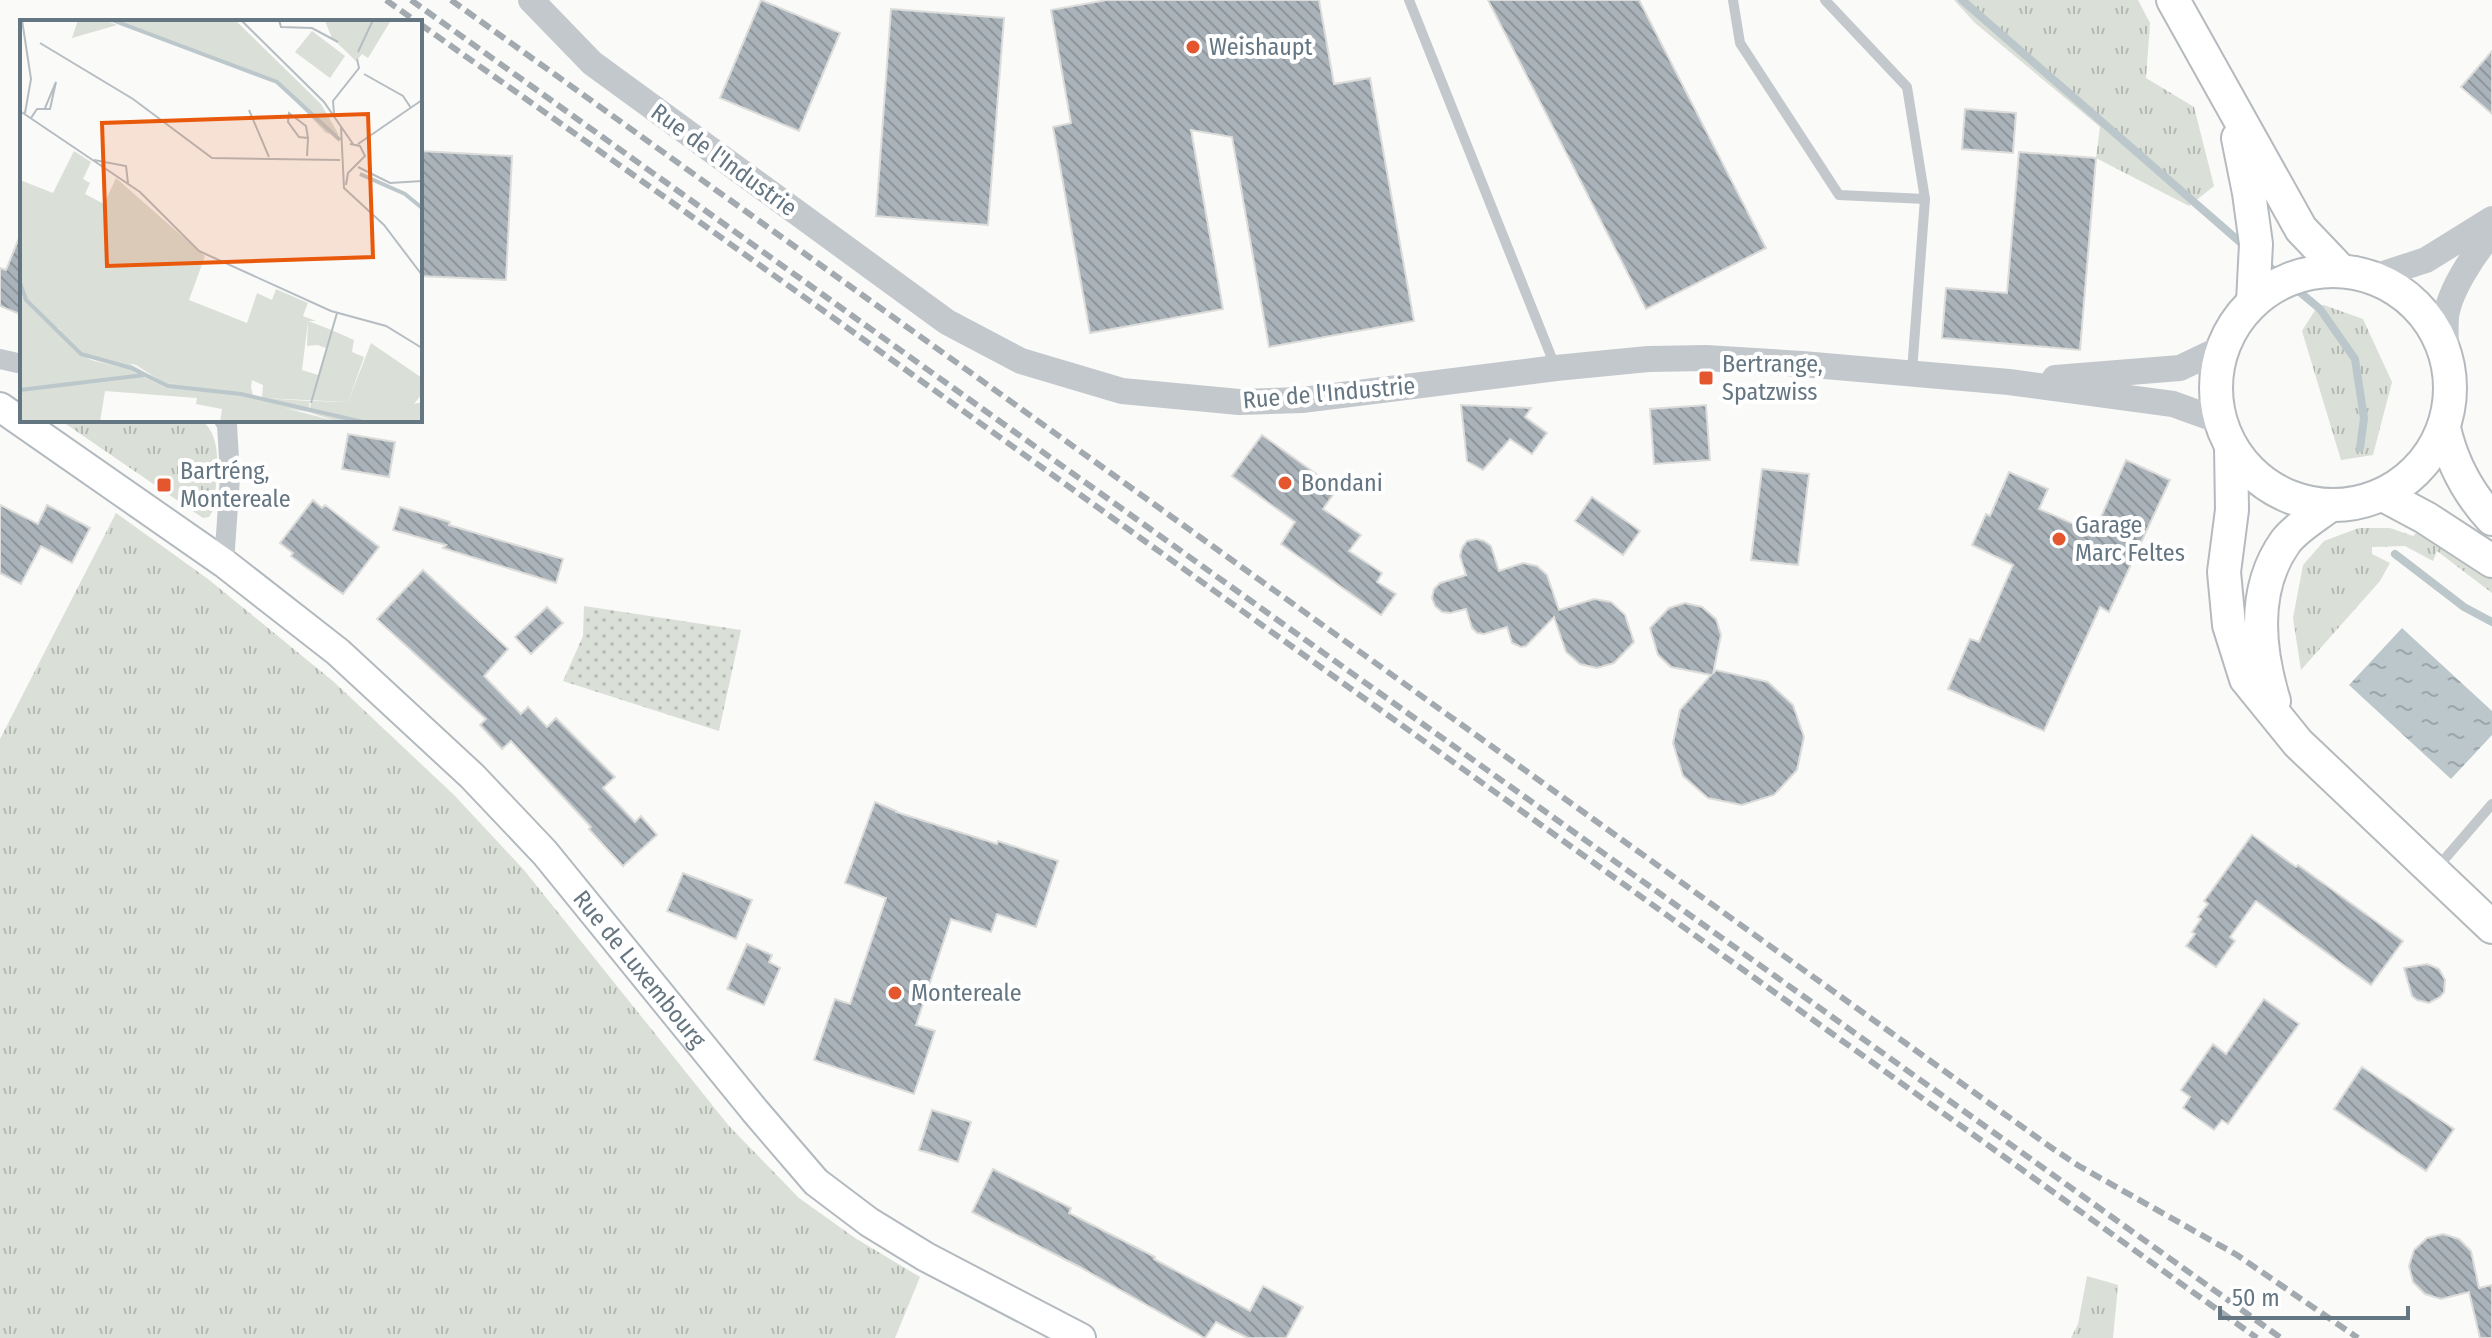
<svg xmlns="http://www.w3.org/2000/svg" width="2492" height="1338" font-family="'Fira Sans Condensed',sans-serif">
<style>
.grass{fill:url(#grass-tufts)}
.park{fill:url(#park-dots)}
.water{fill:url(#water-ripples)}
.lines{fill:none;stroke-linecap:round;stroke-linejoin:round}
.stream{stroke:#bbc7cb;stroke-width:8}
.building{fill:url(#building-back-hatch);stroke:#dcdcda;stroke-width:2}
.secondary-casing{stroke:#b3babf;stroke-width:32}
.primary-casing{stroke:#b5babe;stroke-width:36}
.service{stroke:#c3c8cc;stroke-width:10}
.minor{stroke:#c3c8cc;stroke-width:20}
.tertiary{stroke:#c3c8cc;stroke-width:26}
.secondary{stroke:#fff;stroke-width:28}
.primary{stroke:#fff;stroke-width:32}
.rail{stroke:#a2aab0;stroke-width:6;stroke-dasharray:12 6;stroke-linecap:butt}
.poi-dot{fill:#e4572e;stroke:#fff;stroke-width:3}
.labels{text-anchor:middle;stroke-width:8;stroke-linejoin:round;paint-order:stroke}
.poi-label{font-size:24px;fill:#657683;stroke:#fff;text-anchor:start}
.street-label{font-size:24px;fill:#657683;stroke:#fff}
.inset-river{fill:none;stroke:#bbc7cb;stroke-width:4}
.inset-road{fill:none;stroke:#b5bdc2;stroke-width:2}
.view{fill:#e8590c;fill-opacity:0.15;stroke:#e8590c;stroke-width:4}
.inset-edge{fill:none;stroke:#657683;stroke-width:4}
</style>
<defs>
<pattern id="grass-tufts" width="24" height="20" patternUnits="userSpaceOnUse" patternTransform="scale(2)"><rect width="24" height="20" fill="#dadfd7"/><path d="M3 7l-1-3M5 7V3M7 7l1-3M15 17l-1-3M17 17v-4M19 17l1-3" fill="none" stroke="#b4b9b4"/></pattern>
<pattern id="park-dots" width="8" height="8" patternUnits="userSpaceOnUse" patternTransform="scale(2)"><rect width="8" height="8" fill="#dadfd7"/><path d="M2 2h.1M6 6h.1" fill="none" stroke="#b4b9b4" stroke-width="1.8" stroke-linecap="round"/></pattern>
<pattern id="water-ripples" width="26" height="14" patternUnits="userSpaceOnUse" patternTransform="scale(2)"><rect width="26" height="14" fill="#bbc7cb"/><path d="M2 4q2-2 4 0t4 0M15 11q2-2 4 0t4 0" fill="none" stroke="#9ca6aa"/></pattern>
<pattern id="building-back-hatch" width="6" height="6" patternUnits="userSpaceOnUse" patternTransform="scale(2)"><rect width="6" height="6" fill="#aab3b9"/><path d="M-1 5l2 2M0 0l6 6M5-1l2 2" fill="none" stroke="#8e969c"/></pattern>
</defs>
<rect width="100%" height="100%" fill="#fafaf8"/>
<!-- grass -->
<g class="grass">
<path d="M1954,0H2138L2150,23L2146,78L2194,107L2214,186L2189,206L2096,158L2100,127L1975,23Z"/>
<path d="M2324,305L2363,319L2392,382L2373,455L2341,460L2302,331L2317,307Z"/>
<path d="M60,420H201C226,438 215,482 214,509L209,517L203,518Z"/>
<path d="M116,513L208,579L334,682L454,795L524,870L729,1126L799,1198L855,1238L920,1277L895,1338H0V739Z"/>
<path d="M2359,528H2390L2413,536L2422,528L2492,573V593L2437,551L2433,561L2405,546L2372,547V554L2390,563L2380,581L2301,670L2293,618L2303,565L2324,541Z"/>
<path d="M2087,1276L2118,1285L2113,1338H2071L2078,1324Z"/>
</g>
<!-- park -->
<path class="park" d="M584,606L741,630L719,731L563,681L583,636Z"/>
<!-- water -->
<path class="water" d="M2402,628L2492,711V735L2451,779L2349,685Z"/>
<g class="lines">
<!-- stream -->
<g class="stream">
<path d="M1962,0L2248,249"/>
<path d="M2264,262L2320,309L2355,359L2364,418L2360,448"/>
<path d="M2395,554L2464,607L2492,622"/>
</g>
</g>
<!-- building -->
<g class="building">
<path d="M761,0L840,33L799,131L720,98Z"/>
<path d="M1107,0H1319L1334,84L1370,78L1414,321L1269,347L1232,137L1191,130L1223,309L1090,333L1053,127L1071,123L1051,10Z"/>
<path d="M1488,0H1639L1766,248L1646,309Z"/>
<path d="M891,9L1004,18L988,225L876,216Z"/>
<path d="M2492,51V114L2461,87Z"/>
<path d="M1965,109L2016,113L2013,153L1962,149Z"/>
<path d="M420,151L512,156L506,280L420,276Z"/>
<path d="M2019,152L2096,158L2080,350L1942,338L1946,288L2007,293Z"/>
<path d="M21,233L22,234V315L0,306V268L6,270Z"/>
<path d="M1461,405L1531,408L1525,417L1547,433L1532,454L1510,439L1483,470L1467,461Z"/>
<path d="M1706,405L1710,460L1654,464L1650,409Z"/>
<path d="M348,434L395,442L389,477L342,469Z"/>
<path d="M1262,435L1337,489L1323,509L1361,535L1349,551L1382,573L1377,582L1396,594L1381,615L1281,544L1295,522L1232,476Z"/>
<path d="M2126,460L2170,480L2109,612L2100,607L2044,731L1948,689L1970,639L1979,642L2013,565L1972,545L1986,514L1990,516L2009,472L2048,489L2039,509L2094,533Z"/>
<path d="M1762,469L1809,474L1798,565L1751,560Z"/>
<path d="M1592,497L1640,531L1623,555L1575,521Z"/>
<path d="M313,500L322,508L325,505L379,547L343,594L304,566L291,556L293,553L280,543Z"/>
<path d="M0,505L38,524L47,505L90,528L72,563L41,546L21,584L0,573Z"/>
<path d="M400,507L450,522L449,525L563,559L556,583L443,548L446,545L393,530Z"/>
<path d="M1476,539L1484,541L1491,546L1499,571L1523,563L1537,566L1547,575L1559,610L1594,599L1611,602L1625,615L1634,642L1614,663L1597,668L1580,664L1566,652L1554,617L1526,646L1521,647L1512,643L1507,627L1484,634L1477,633L1472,628L1466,609L1450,613L1442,612L1435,606L1432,598L1434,589L1440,583L1466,575L1460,556L1462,548L1467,541Z"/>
<path d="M423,570L508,649L484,676L521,714L528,707L547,727L556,718L615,777L603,788L635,822L641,816L657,835L623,866L589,829L591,827L511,741L502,749L480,725L486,719L377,619Z"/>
<path d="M1685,603L1702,607L1716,619L1721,635L1713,674L1716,670L1768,682L1793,705L1804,737L1797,770L1774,795L1742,805L1708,798L1683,776L1673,743L1680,710L1711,675L1671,667L1658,655L1650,628L1669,608Z"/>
<path d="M547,607L563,623L531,654L515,637Z"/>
<path d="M875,802L896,811V812L997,844L998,841L1058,861L1036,927L997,914L991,932L951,919L916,1025L935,1031L914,1094L814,1060L835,999L850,1004L886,898L845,883Z"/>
<path d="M2252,835L2296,867L2298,865L2403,941L2371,985L2256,901L2230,937L2235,941L2216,967L2186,946L2195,934L2192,932L2201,919L2198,917L2208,904L2204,901Z"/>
<path d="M683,873L752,900L736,939L667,911Z"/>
<path d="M747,944L772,955L769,962L780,968L764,1005L727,989Z"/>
<path d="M2427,964L2439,969L2445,980L2444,992L2440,997L2429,1003L2417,1000L2412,996L2404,968Z"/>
<path d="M2264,999L2299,1024L2228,1124L2222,1120L2214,1130L2183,1108L2190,1097L2181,1090L2213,1044L2226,1054Z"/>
<path d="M2362,1067L2454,1129L2426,1171L2334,1109Z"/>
<path d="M932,1110L971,1122L958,1162L919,1150Z"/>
<path d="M993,1169L1071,1208L1069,1213L1155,1257L1154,1259L1250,1311L1263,1286L1303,1307L1286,1338H1248L1216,1322L1205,1338L1080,1267L972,1212Z"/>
<path d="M2443,1234L2459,1239L2471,1251L2479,1288L2492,1285V1338H2480L2469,1292L2441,1299L2425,1294L2413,1282L2409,1266L2414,1250L2427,1238Z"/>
</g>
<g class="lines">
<!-- secondary casing -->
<g class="secondary-casing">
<g id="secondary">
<path id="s1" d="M0,407L224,563L338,652L472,776L545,853L755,1111L816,1182L869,1222L926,1257L1081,1338"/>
</g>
</g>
<!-- primary casing -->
<g class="primary-casing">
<g id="primary">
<path d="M2173,0L2301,229L2341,271"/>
<path d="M2238,138L2249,193L2256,244L2253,302"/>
<circle cx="2333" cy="388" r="117"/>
<path d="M2444,428C2452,463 2468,493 2492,519"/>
<path d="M2231,447L2232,510L2224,572L2229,625L2246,679L2298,743L2492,927"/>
<path d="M2383,495L2426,518L2492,561"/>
<path d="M2274,701C2258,649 2252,588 2286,541C2297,527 2316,516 2329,506"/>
</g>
</g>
<!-- service -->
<g class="service">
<path d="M1409,0L1555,366"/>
<path d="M1733,0L1740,43L1839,195L1925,199"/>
<path d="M1825,0L1907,87L1925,199L1912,371"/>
<path d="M2436,869L2492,804"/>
</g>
<!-- minor -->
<g class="minor">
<path d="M0,359L22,364"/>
<path d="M224,420L227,424L230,477L224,563"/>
</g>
<!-- tertiary -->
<g class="tertiary">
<path d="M531,0L592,63L947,322L1021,361L1122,391L1239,402L1302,400L1556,368L1648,359L1706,358L1802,364L2009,382L2173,404L2220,421"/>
<path d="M2374,277L2426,260L2492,219"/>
<path d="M2446,356C2446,343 2445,330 2446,317C2449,291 2475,252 2492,233"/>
<path d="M2055,378L2180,368L2222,348"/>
</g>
<!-- secondary -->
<use href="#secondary" class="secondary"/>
<!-- primary -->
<use href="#primary" class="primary"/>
<!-- rail -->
<g class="rail">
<path d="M386,0L417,22"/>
<path d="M411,0L2281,1338"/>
<path d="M451,0L2049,1146L2079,1166L2237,1255L2358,1338"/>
<path d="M420,24L673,203L2257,1338"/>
</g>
</g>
<!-- markers -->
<g class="poi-dot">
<circle cx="1193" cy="47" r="8"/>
<rect x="1698" y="370" width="16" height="16" rx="4"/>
<circle cx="1285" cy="483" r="8"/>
<rect x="156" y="477" width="16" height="16" rx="4"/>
<circle cx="2059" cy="539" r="8"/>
<circle cx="895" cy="993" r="8"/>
</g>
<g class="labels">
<!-- poi labels -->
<g class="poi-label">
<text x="1209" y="55">Weishaupt</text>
<text x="1722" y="372">Bertrange,<tspan x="1722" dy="28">Spatzwiss</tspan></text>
<text x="180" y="479">Bartréng,<tspan x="180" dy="28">Montereale</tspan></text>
<text x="1301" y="491">Bondani</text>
<text x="2075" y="533">Garage<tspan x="2075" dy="28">Marc Feltes</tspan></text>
<text x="911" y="1001">Montereale</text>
</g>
<!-- street labels -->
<g class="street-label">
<text transform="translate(724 160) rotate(36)" y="8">Rue de l'Industrie</text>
<text transform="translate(1329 393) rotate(-5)" y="8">Rue de l'Industrie</text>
<text dy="8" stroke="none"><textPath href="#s1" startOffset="856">Rue de Luxembourg</textPath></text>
</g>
</g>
<!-- overview -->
<g transform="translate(20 20)">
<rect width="402" height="402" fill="#fafaf8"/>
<path d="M58,0H85L97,5L52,18ZM98,0H215L301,84L319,115L306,113L256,61L100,5ZM54,131L71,142L63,159L70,163L65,174L84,184L96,158L185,236L169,280L227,303L237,273L252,280L256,269L288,283L283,296L296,301H288L282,350L298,355L306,328L297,325L306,322L309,309L334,320L332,332L344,337L328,382L242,378L243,365L232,360L231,367L222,369L144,363L116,345L65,333L46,320L31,295L8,278L1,258L0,160L33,173ZM0,274L41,322L71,340L108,349L146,368L211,374L319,402H200L202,389L176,384L177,378L85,371L80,402H0Z" fill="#dadfd7"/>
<path d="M0,232L8,277L31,295L38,293L33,299L42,304L38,309L56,328L107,342L144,363L231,367L233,376L242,378L290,381L288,392L233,383L212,374L146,368L108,349L51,333L3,280ZM288,301L309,309L307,324L287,326Z" fill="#dadfd7"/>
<path d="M296,0H368L370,2L348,38L342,34L336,41L312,18L305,1ZM351,323L402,358V374L394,384L402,382V402H319L288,392L292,381L328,382Z" fill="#dadfd7"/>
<path d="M292,11L325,36L310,58L275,32Z" fill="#dadfd7"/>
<path class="inset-river" d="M92,0L257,62L320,120M340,154L385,174L402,188M0,263L6,280L61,334L111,348L148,366L221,374L343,402M0,370L124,355"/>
<path class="inset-road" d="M2,0L11,59L5,93M221,0L304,82L333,124M259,0L261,7L292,8L318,22M20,23L113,79L192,138L320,140M338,32L353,0M344,54L383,76L391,88M229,90L249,137M0,91L120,172L179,231L311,291L366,306L402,328M314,93L313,81L339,48L337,39M11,98L17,89H30L36,62L25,88M321,107L324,168L364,205L402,255M338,124L402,80M287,136L288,118L286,106L269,93L268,102L279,117L288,118M74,140L106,146L108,163M338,147L370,163L402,161M326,165L328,153L345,136L340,126L330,124M291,383L317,293"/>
<path class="view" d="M348,94L353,237L87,246L82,103Z"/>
<rect width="402" height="402" class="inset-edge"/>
</g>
<!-- scale -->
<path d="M2220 1306v12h188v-12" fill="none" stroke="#657683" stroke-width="4"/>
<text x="2232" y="1306" font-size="24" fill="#657683" stroke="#ffffff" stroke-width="6" paint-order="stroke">50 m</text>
</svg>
